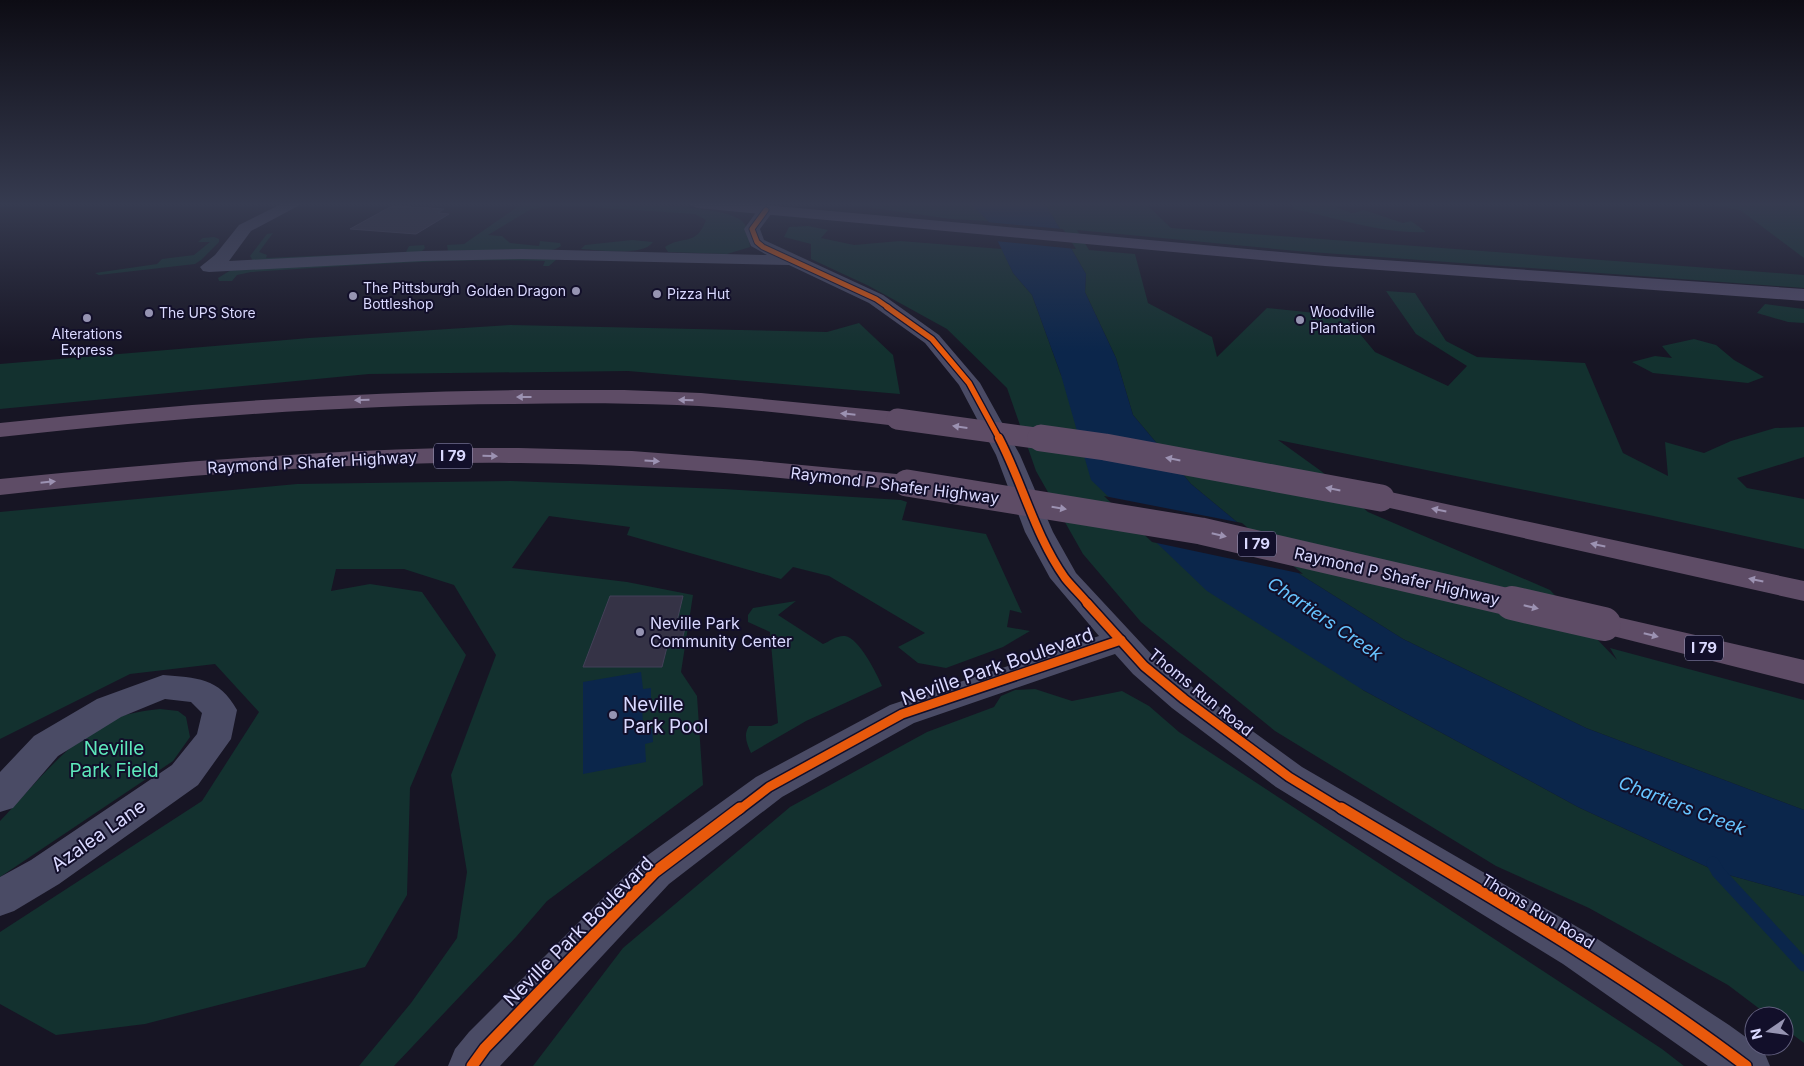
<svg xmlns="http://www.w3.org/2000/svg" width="1804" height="1066" font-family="Inter,sans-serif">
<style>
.green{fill:#13312f}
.water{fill:#0b264b}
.pier{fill:#171524}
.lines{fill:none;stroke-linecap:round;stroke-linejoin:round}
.stream{stroke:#0b264b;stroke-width:13}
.building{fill:#353346;stroke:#434058}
.minor{fill:#4a4b65;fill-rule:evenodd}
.major{fill:#534c6a;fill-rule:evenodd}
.highway{fill:#5e4c66;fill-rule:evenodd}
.highway-bridge-far2{stroke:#5e4c66;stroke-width:21}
.highway-bridge-far1{stroke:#5e4c66;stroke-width:27}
.highway-bridge{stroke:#5e4c66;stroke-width:34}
.cycleway-far4-casing{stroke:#120f2a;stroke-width:7}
.cycleway-far3-casing{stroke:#120f2a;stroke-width:8}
.cycleway-far2-casing{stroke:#120f2a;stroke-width:11}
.cycleway-far1-casing{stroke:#120f2a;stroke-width:12}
.cycleway-casing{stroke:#120f2a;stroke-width:14}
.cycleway-far4{stroke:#e8590c;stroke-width:5}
.cycleway-far3{stroke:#e8590c;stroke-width:5.5}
.cycleway-far2{stroke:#e8590c;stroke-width:8}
.cycleway-far1{stroke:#e8590c;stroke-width:9}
.cycleway{stroke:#e8590c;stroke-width:11}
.oneway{fill:#9c92b2}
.poi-dot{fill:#9694b2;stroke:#120f2a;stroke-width:2}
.labels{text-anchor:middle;stroke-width:4;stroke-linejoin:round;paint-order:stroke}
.far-poi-label{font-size:14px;fill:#dad9ff;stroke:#120f2a;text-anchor:start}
.shield{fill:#120f2a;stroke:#9e9cbf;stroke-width:1}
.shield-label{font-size:15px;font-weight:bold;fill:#dad9ff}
.street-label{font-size:16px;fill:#dad9ff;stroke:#120f2a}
.poi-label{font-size:16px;fill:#dad9ff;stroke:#120f2a;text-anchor:start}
.water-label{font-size:18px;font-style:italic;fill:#67c4ff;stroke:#120f2a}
.near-street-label{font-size:19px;fill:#dad9ff;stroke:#120f2a}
.near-poi-label{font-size:19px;fill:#dad9ff;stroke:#120f2a;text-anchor:start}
.near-park-label{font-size:19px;fill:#5de7ba;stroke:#120f2a}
</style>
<rect width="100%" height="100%" fill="#171524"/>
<!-- green -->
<g class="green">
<path d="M523,203C559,203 722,200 743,222C749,228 749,240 750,247L727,254L668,252L665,247C683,235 696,247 706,220L695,214L560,205L531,209L488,235L502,236L510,243L539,246L540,241L560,243L561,246C552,252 544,251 534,249L448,251L447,245L464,244Z"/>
<path d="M838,203H970L988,221L951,219Z"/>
<path d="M1042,203H1151L1148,206L1171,228L1804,275V288L1297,251L1077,230L1089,250L1135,254L1148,303L1212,337L1217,357L1267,308L1345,316L1375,352L1448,386L1467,366L1416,334L1386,291L1415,293L1446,341L1477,357L1585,363L1623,453L1668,476L1665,442L1704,453L1731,441L1775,428L1804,427V457L1737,478L1747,488L1804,499V549L1649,515L1278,440L1321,471L1368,512L1550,590L1617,660L1610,648L1804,700V810L1586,728L1403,639L1301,575L1191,484L1133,415L1116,358L1085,292L1086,274L1046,205Z"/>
<path d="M1291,203H1340L1344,204L1335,207L1352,213L1364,210L1403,223L1411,221L1426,232C1382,234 1337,218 1294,209Z"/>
<path d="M1706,203H1804V258L1740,210Z"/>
<path d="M808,226L828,230L821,238L854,245L900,241L1002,249L1013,273L1032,295L1061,375L1363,690L1578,807L1718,872L1804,896V1043L1784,1028V1016H1769L1728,985L1589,908L1496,866L1275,731L1141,622L1083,554L1036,471L1007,388L947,329L869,286L811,259V244L784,237L789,227Z"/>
<path d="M273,233L259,252L267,255L266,258L406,252L409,246L424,245L425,248L421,252L253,261L250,256L267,234Z"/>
<path d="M214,237L219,239V242L201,260L195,264L99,275L95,273L157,264L162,259L194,255L210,242H198L203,238Z"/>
<path d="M632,240L653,242C643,257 598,250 581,249L585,245Z"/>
<path d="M470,257L557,259L549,266H543L545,261C447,258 349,266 251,272L237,275L232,281H219L218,278L231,270Z"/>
<path d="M1765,304L1804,309V323L1788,322L1757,313Z"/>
<path d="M859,323L893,355L900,394L628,371L369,374L0,409V364L309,338L510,325L827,332Z"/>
<path d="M1694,339L1716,345L1734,360L1764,377L1748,383L1653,373L1632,362L1655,356L1672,358L1662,346Z"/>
<path d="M511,481L724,489L901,500L907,502L902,520L986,534L1022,613L1010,610L1007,627L1030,631L1003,647L946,668L918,663L898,647L925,633L829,576L793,567L781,579L627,535L630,527L549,516L512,568L627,582L693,595L681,672L697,696L703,785L547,901L516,937L394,1066H359L411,1003L457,938L467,872L451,775L496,655L454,585L404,569H336L331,591L370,584L422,592L466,655L410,788L407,895L365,967L145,1024L56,1035L0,1004V932L202,801L259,712L215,664L130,674L0,739V512L297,484Z"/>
<path d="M796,601L778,615L823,644C830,641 837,635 845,636C859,638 877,674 882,686L806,721L751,753C747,744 743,735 749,726H771L778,723L770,632L748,622V615L753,608Z"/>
<path d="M1035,689L1072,701L1122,691L1149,706L1179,732L1662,1049L1684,1066H533L623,948L790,807L927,732L994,707L1001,696L1015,690Z"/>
<path d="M160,709L178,711L186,717L190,737L173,761L0,877V821C31,789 71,737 112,720C127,713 143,711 160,709Z"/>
</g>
<!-- water -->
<g class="water">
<path d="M970,203H1042L1046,205L1086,274L1085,292L1116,358L1133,415L1191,484L1301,575L1403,639L1586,728L1804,810V896L1718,872L1578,807L1363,690L1207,591L1091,480L1061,375L1032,295L1013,273L988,221Z"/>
<path d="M641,672L643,689L651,688V702L642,703L643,729L652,728L653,742L645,744L646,762L583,774V682Z"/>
</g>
<!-- pier -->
<g class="pier">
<path d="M986,222L1063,229L1076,249L995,241Z"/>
<path d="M1104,496L1242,523L1303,574L1152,542Z"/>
</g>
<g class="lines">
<!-- stream -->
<path class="stream" d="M1713,863L1718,872L1804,965"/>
</g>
<!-- building -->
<g class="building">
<path d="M398,206L444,209L438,213L449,214L416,234L350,229L390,207Z"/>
<path d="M610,596H683L677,621L687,620L681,644L668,643L662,667H583Z"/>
</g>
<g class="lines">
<!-- minor -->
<g class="minor">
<path d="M283,203H301L298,206L251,231L229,261L423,251L522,249L767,255L751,246L744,229L760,207H772L774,210L760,229L764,240L883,295L939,335L980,383L1020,455L1053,532L1076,573L1155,658L1196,690L1302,767L1593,936L1729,1025L1754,1043V1046L1763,1049L1770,1066H1708L1563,964L1276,787L1172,708L1133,674L1115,654L914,723L782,797L669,884L500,1066H448L455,1049L469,1032L641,860L756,777L890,705L1099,636L1050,578L1025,532L996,455L959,385L925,343L869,303L789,265L522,259L423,261L209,272L203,271L200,267L215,255L239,225Z"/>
<path d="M163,675C196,678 219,677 237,710L231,739L198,785L59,884L14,911L0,916V877L31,860L172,765L197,734L202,713L191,702L165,699L121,717L58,756L13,808L0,812V772L34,736L97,699Z"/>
</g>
<!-- major -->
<path class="major" d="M689,203H743L1325,256L1804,289V301L1325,266L697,208L692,206Z"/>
<!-- highway -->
<g class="highway">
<path d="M523,390H624L701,393L897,412L905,414L909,419L905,424L897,426C824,418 750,408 677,405C622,403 568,403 514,404C342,405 171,418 0,437V423C174,404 348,392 523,390Z"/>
<path d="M444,448H519L632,451L750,460L907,475L916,478L920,483L916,488L907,491C778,477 649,464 520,463C346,461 173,476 0,495V479C148,464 296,452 444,448Z"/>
<path d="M1381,490L1804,581V601L1372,504L1368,498L1372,492Z"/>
<path d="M1604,614L1804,660V684L1593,631L1589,624L1593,617Z"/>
</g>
<!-- highway-bridge-far2 -->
<path class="highway-bridge-far2" d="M897,419L1050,440"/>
<!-- highway-bridge-far1 -->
<g class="highway-bridge-far1">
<path d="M1041,438L1105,447L1381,498"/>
<path d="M907,483L1201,531L1517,604"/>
</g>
<!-- highway-bridge -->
<path class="highway-bridge" d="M1512,603L1604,624"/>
<!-- cycleway-far4 casing -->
<g class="cycleway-far4-casing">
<path id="cycleway-far4" d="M766,210L752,229L757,242L763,247L876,299L889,308"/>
</g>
<!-- cycleway-far3 casing -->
<g class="cycleway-far3-casing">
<path id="cycleway-far3" d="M887,307L932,339L969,383L1000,440"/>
</g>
<!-- cycleway-far2 casing -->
<g class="cycleway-far2-casing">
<path id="cycleway-far2" d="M999,438C1023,484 1035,536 1065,578C1072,587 1081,595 1088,604"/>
</g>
<!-- cycleway-far1 casing -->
<g class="cycleway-far1-casing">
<g id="cycleway-far1">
<path d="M1087,603L1144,666L1184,699L1289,777L1343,810"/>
<path d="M739,810L769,787L902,714L1121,640"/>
</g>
</g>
<!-- cycleway casing -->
<g class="cycleway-casing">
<g id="cycleway">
<path d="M1341,808C1478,890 1618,969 1746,1066"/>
<path d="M472,1066L485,1048L655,872L740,808"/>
</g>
</g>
<!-- cycleway-far4 -->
<use href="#cycleway-far4" class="cycleway-far4"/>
<!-- cycleway-far3 -->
<use href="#cycleway-far3" class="cycleway-far3"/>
<!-- cycleway-far2 -->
<use href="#cycleway-far2" class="cycleway-far2"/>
<!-- cycleway-far1 -->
<use href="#cycleway-far1" class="cycleway-far1"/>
<!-- cycleway -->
<use href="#cycleway" class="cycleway"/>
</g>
<!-- one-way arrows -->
<defs><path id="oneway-solid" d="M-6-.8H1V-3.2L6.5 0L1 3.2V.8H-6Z" transform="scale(1.25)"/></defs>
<g class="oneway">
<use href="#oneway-solid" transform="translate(524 397) rotate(180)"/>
<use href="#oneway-solid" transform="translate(362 400) rotate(178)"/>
<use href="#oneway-solid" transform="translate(686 400) rotate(-178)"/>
<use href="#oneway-solid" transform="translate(848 414) rotate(-174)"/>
<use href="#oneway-solid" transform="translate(960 427) rotate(-172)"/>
<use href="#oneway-solid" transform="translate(490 456) rotate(1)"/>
<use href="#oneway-solid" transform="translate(1173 459) rotate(-169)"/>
<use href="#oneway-solid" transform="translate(652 461) rotate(4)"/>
<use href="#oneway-solid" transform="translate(48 482) rotate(-6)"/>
<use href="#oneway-solid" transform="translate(1333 489) rotate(-169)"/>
<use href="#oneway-solid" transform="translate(1059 508) rotate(9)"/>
<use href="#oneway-solid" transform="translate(1439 510) rotate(-168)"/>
<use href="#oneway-solid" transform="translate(1219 535) rotate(13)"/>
<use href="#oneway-solid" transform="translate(1598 545) rotate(-168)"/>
<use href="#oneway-solid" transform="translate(1756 580) rotate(-168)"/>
<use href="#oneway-solid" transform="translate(1531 607) rotate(13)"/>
<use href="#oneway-solid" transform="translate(1651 635) rotate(14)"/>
</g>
<!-- sky -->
<linearGradient id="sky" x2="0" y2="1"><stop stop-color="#0d0c14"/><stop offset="0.58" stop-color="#363b50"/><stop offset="1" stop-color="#363b50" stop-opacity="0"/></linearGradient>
<rect width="1804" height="352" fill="url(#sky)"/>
<!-- markers -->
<g class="poi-dot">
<circle cx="576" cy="291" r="5"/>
<circle cx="657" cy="294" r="5"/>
<circle cx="353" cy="296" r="5"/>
<circle cx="149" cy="313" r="5"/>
<circle cx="87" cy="318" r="5"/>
<circle cx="1300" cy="320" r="5"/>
<circle cx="640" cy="632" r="5"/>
<circle cx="613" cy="715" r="5"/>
</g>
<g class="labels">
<!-- far-poi labels -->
<g class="far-poi-label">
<text x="363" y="293">The Pittsburgh<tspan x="363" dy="16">Bottleshop</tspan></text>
<text x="566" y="296" text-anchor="end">Golden Dragon</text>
<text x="667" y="299">Pizza Hut</text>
<text x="1310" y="317">Woodville<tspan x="1310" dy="16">Plantation</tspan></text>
<text x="159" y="318">The UPS Store</text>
<text x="87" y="339" text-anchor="middle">Alterations<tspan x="87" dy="16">Express</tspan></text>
</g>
<!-- shield labels -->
<g class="shield">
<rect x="434" y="443.5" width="38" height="25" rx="4"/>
<rect x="1238" y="531.5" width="38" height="25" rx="4"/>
<rect x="1685" y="635.5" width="38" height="25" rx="4"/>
</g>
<g class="shield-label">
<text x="453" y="461">I 79</text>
<text x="1257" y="549">I 79</text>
<text x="1704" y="653">I 79</text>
</g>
<!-- street labels -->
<g class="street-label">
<text transform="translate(312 462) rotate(-3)" y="6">Raymond P Shafer Highway</text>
<text transform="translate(895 485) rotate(7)" y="6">Raymond P Shafer Highway</text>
<text transform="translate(1397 576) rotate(13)" y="6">Raymond P Shafer Highway</text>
<text transform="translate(1201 692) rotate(39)" y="6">Thoms Run Road</text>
<text transform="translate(1538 911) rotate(31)" y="6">Thoms Run Road</text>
</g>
<!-- poi labels -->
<g class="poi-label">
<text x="650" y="629">Neville Park<tspan x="650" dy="18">Community Center</tspan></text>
</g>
<!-- water labels -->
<g class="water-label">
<text transform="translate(1325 619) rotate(34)" y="6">Chartiers Creek</text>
<text transform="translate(1682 806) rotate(21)" y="6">Chartiers Creek</text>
</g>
<!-- near-street labels -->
<g class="near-street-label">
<text transform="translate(997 666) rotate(-19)" y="7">Neville Park Boulevard</text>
<text transform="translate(98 835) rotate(-35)" y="7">Azalea Lane</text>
<text transform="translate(578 931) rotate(-45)" y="7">Neville Park Boulevard</text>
</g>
<!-- near-poi labels -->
<g class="near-poi-label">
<text x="623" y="711">Neville<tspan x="623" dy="22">Park Pool</tspan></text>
</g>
<!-- near-park labels -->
<g class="near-park-label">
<text x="114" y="755">Neville<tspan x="114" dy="22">Park Field</tspan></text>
</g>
</g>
<!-- north arrow -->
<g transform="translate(1769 1031) rotate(257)"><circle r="24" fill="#120f2a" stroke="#62607f"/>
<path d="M0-4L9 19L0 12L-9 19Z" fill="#9694b2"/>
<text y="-8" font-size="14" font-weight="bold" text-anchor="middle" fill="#dad9ff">N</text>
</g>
</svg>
